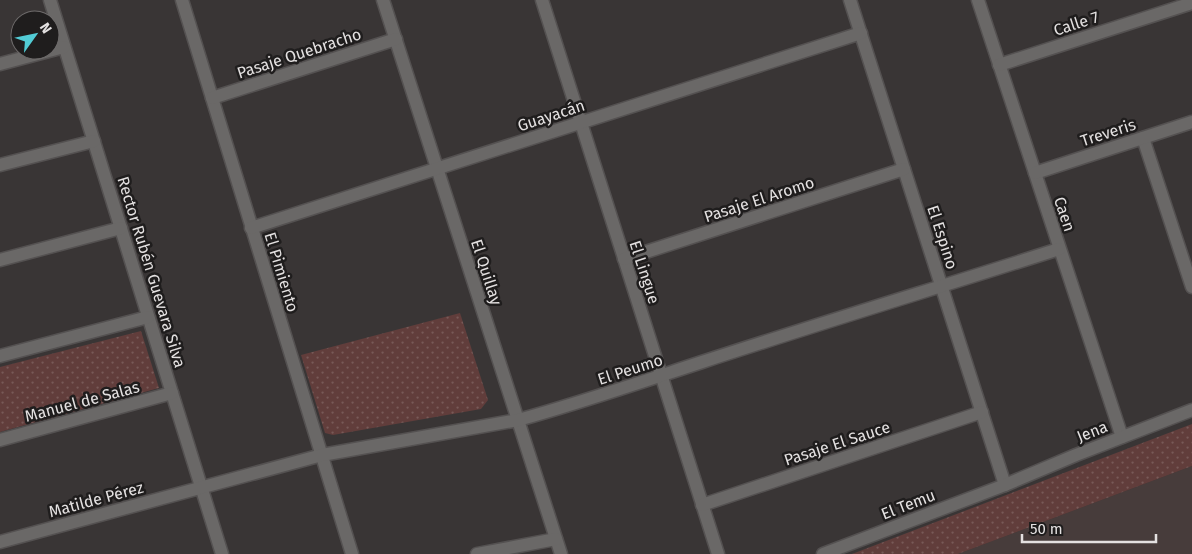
<svg xmlns="http://www.w3.org/2000/svg" width="1192" height="554" font-family="'Fira Sans',sans-serif">
<style>
.built{fill:#473c3b}
.green{fill:url(#green-dots)}
.lines{fill:none;stroke-linecap:round;stroke-linejoin:round}
.minor-casing{stroke:#545151;stroke-width:15}
.minor{stroke:#6a6867;stroke-width:12}
.labels{text-anchor:middle;stroke-width:5;stroke-linejoin:round;paint-order:stroke}
.street-label{font-size:16px;fill:#e4e1e1;stroke:#1f1d1d}
</style>
<defs>
<pattern id="green-dots" width="8" height="8" patternUnits="userSpaceOnUse" patternTransform="scale(1.25)"><rect width="8" height="8" fill="#613d3b"/><path d="M2 2h.1M6 6h.1" fill="none" stroke="#785957" stroke-width="1.8" stroke-linecap="round"/></pattern>
</defs>
<rect width="100%" height="100%" fill="#393535"/>
<!-- built -->
<path class="built" d="M1192,466V554H958Z"/>
<!-- green -->
<g class="green">
<path d="M460,313L488,400L481,409L333,435L325,433L301,355Z"/>
<path d="M141,331L159,388L0,432V367Z"/>
<path d="M1192,424V466L958,554H852Z"/>
</g>
<g class="lines">
<!-- minor casing -->
<g class="minor-casing">
<g id="minor">
<path d="M50,0L222,554"/>
<path d="M182,0L352,554"/>
<path d="M383,0L561,554"/>
<path d="M542,0L718,554"/>
<path d="M850,0L1005,485"/>
<path d="M978,0L1122,437"/>
<path d="M0,64L64,47"/>
<path d="M999,65L1192,3"/>
<path d="M212,98L396,39"/>
<path d="M1143,138L1192,287"/>
<path d="M0,165L94,141"/>
<path d="M1035,173L1192,122"/>
<path d="M251,228L861,33"/>
<path d="M624,259L904,169"/>
<path d="M0,260L121,228"/>
<path d="M0,356L148,317"/>
<path d="M0,440L172,393"/>
<path d="M702,505L982,412"/>
<path d="M0,542L322,455L518,420C580,403 641,382 702,362C821,323 940,287 1059,249"/>
<path d="M477,554L556,539"/>
<path d="M823,554L1005,485L1076,455L1192,410"/>
</g>
</g>
<!-- minor -->
<use href="#minor" class="minor"/>
</g>
<g class="labels">
<!-- street labels -->
<g class="street-label">
<text transform="translate(1076 23) rotate(-18)" y="6">Calle 7</text>
<text transform="translate(299 53) rotate(-18)" y="6">Pasaje Quebracho</text>
<text transform="translate(551 115) rotate(-18)" y="6">Guayacán</text>
<text transform="translate(1108 132) rotate(-18)" y="6">Treveris</text>
<text transform="translate(759 199) rotate(-18)" y="6">Pasaje El Aromo</text>
<text transform="translate(1065 214) rotate(72)" y="6">Caen</text>
<text transform="translate(943 237) rotate(72)" y="6">El Espino</text>
<text transform="translate(152 272) rotate(73)" y="6">Rector Rubén Guevara Silva</text>
<text transform="translate(282 272) rotate(73)" y="6">El Pimiento</text>
<text transform="translate(487 272) rotate(72)" y="6">El Quillay</text>
<text transform="translate(645 272) rotate(72)" y="6">El Lingue</text>
<text transform="translate(630 369) rotate(-18)" y="6">El Peumo</text>
<text transform="translate(82 401) rotate(-15)" y="6">Manuel de Salas</text>
<text transform="translate(1092 431) rotate(-22)" y="6">Jena</text>
<text transform="translate(837 443) rotate(-18)" y="6">Pasaje El Sauce</text>
<text transform="translate(96 499) rotate(-15)" y="6">Matilde Pérez</text>
<text transform="translate(908 504) rotate(-21)" y="6">El Temu</text>
</g>
</g>
<!-- north arrow -->
<g transform="translate(35 35) rotate(57)"><circle r="24" fill="#1f1d1d" stroke="#6e6b6b"/>
<path d="M0-4L9 19L0 12L-9 19Z" fill="#52ccd5"/>
<text y="-8" font-size="14" font-weight="bold" text-anchor="middle" fill="#e4e1e1">N</text>
</g>
<!-- scale -->
<path d="M1022 534v8h134v-8" fill="none" stroke="#e4e1e1" stroke-width="2.5"/>
<text x="1030" y="534" font-size="15" fill="#e4e1e1" stroke="#1f1d1d" stroke-width="4" paint-order="stroke">50 m</text>
</svg>
